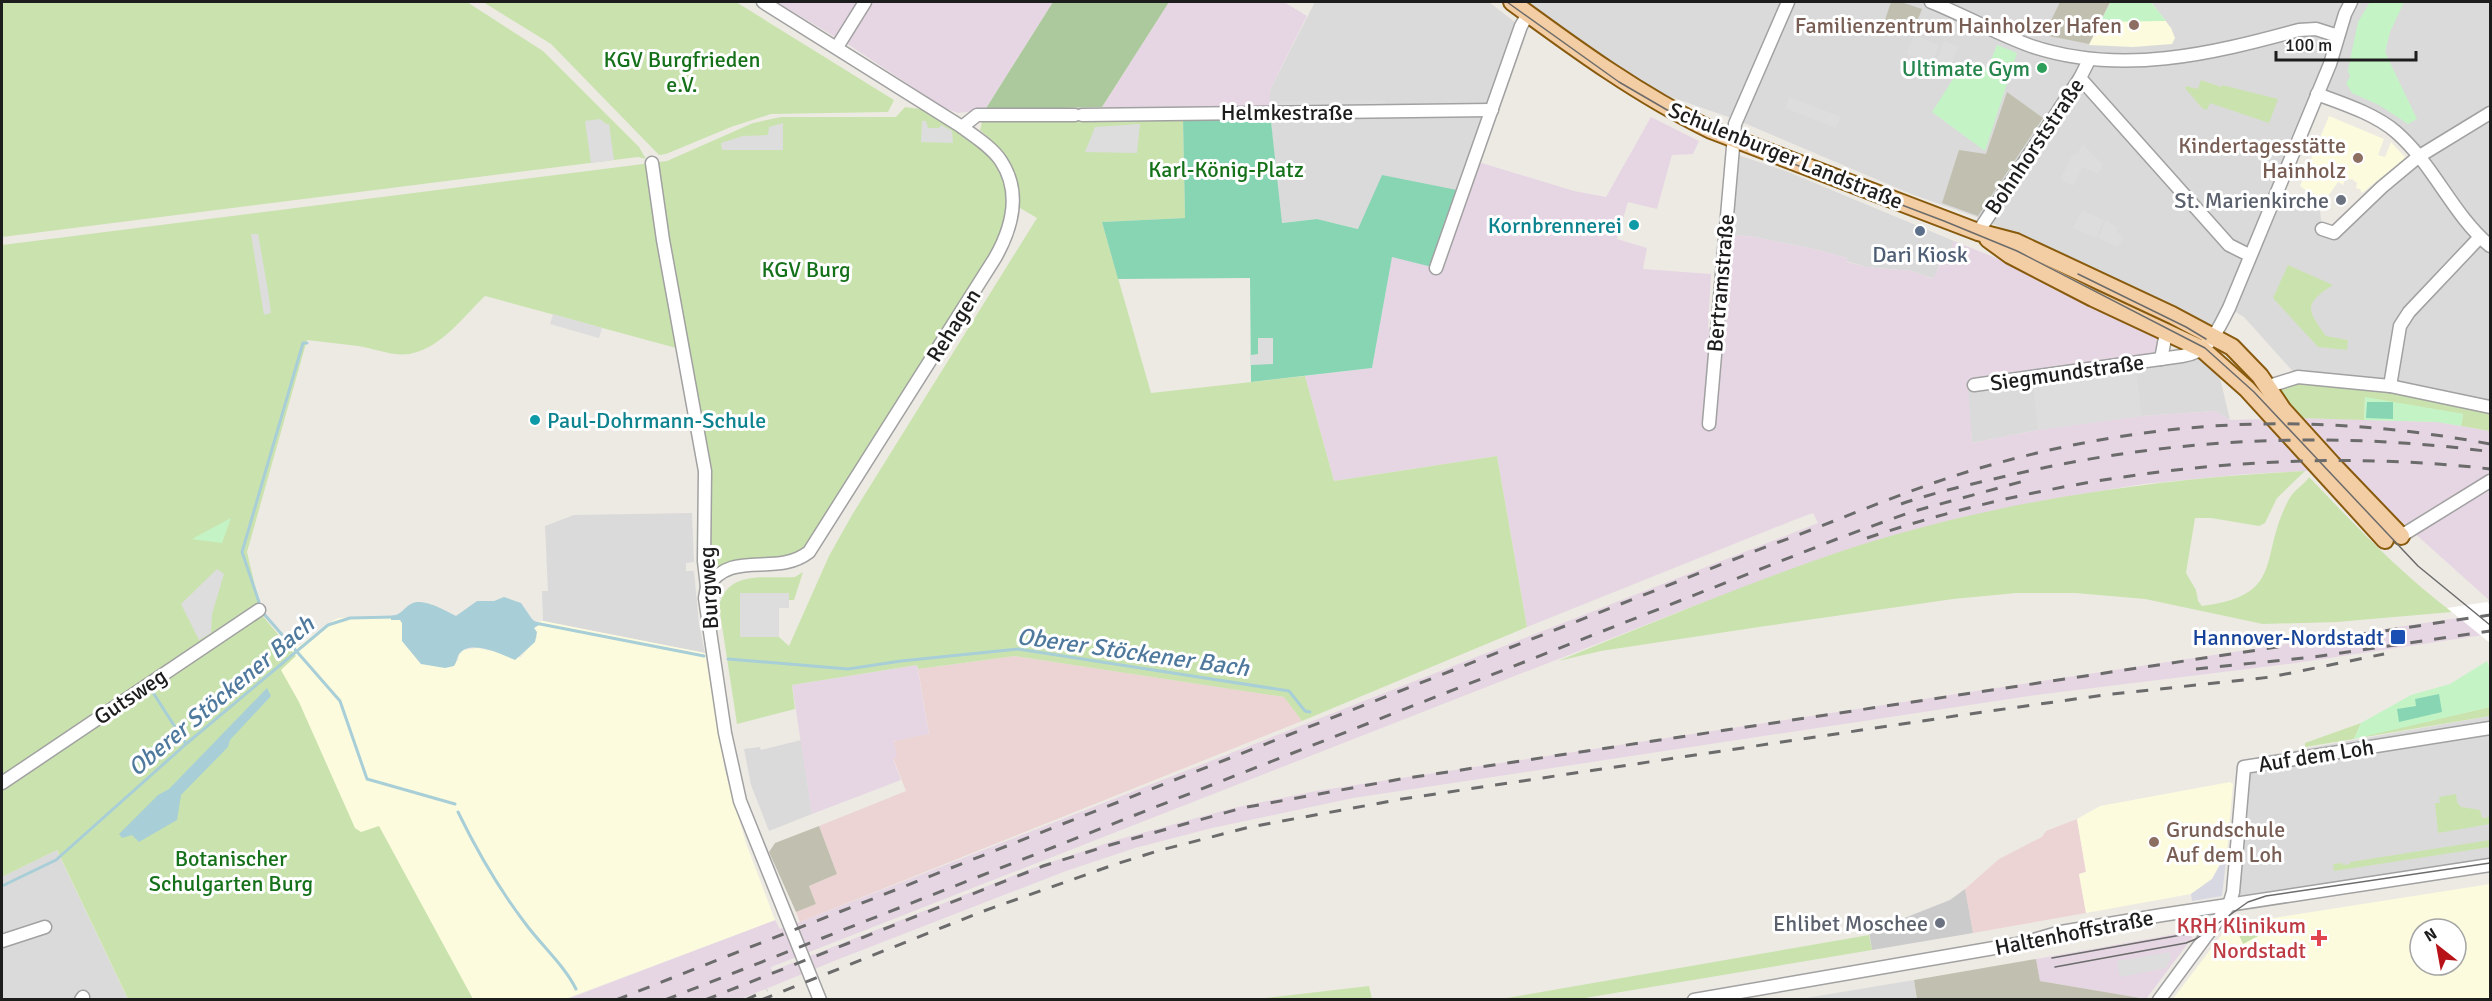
<svg xmlns="http://www.w3.org/2000/svg" width="2492" height="1001" font-family="Signika,sans-serif">
<style>
.residential{fill:#dbdada;fill-rule:evenodd}
.commercial{fill:#edd4d4}
.industrial{fill:#e6d6e3}
.education{fill:#fcfbde;fill-rule:evenodd}
.religious{fill:#cbcbcb}
.construction{fill:#c1c0b0}
.grass{fill:#cae3ae}
.forest{fill:#abc99c}
.park{fill:#c4f4c6}
.pitch{fill:#88d5b4}
.parking{fill:#ddd}
.plaza{fill:#d8d8e3}
.water{fill:#a8ced7}
.pier{fill:#fff}
.lines{fill:none;stroke-linecap:round;stroke-linejoin:round}
.stream{stroke:#a8ced7;stroke-width:3}
.minor-casing{stroke:#a1a1a1;stroke-width:15}
.major-casing{stroke:#885a0d;stroke-width:20}
.minor{stroke:#fff;stroke-width:12}
.major{stroke:#f3cda3;stroke-width:16}
.tram{stroke:#6b6b6b;stroke-width:1.5}
.rail{stroke:#6b6b6b;stroke-width:3;stroke-dasharray:12 12;stroke-linecap:butt}
.education-dot{fill:#8d6e63;stroke:#fff;stroke-width:2}
.leisure-dot{fill:#2e9e5b;stroke:#fff;stroke-width:2}
.worship-dot{fill:#6b7280;stroke:#fff;stroke-width:2}
.culture-dot{fill:#0f9aa8;stroke:#fff;stroke-width:2}
.service-dot{fill:#5c6f8a;stroke:#fff;stroke-width:2}
.transit-dot{fill:#1a4fb4;stroke:#fff;stroke-width:2}
.health-dot{fill:#e0444e;stroke:#fff;stroke-width:2}
.labels{text-anchor:middle;stroke-width:6;stroke-linejoin:round;paint-order:stroke}
.education-label{font-size:22px;fill:#785e54;stroke:#fff;text-anchor:end}
.park-label{font-size:22px;fill:#157119;stroke:#fff}
.leisure-label{font-size:22px;fill:#27864d;stroke:#fff;text-anchor:end}
.street-label{font-size:22px;fill:#1d1d1d;stroke:#fff}
.worship-label{font-size:22px;fill:#5b616d;stroke:#fff;text-anchor:end}
.culture-label{font-size:22px;fill:#0d838f;stroke:#fff;text-anchor:end}
.service-label{font-size:22px;fill:#4e5e75;stroke:#fff}
.transit-label{font-size:22px;fill:#164399;stroke:#fff;text-anchor:end}
.health-label{font-size:22px;fill:#be3a42;stroke:#fff;text-anchor:end}
.water-label{font-size:24px;font-style:italic;fill:#4f799c;stroke:#fff}
</style>
<rect width="100%" height="100%" fill="#edeae4"/>
<!-- residential -->
<g class="residential">
<path d="M1315,2H1489L1517,24L1462,191L1359,229L1317,219L1281,223L1270,112V90Z"/>
<path d="M1530,2H2490V407L2298,377L2244,317L2229,308L2218,331L1985,220L1911,194L1737,120L1668,96L1629,75L1554,22ZM2318,94L2396,132L2418,156L2334,233L2322,229L2320,211L2310,203L2278,189Z"/>
<path d="M1732,153L1786,171L1954,241L1946,263L1941,261L1934,279L1912,271L1866,267L1846,261L1847,258L1818,250L1755,237L1724,234Z"/>
<path d="M2192,354L2216,361L2230,420L2216,411L2142,416L2038,430L1972,443L1967,386Z"/>
<path d="M692,513L694,562L686,563V571H694L699,624L705,653L543,621L542,591H548L545,526L574,515Z"/>
<path d="M2490,716V865L2229,905L2244,767L2257,757Z"/>
<path d="M801,740L812,814L769,831L751,785L744,749L760,747L761,750Z"/>
<path d="M57,850L128,999L2,1000V877Z"/>
<path d="M1914,980L1917,999L1794,1000Z"/>
</g>
<!-- commercial -->
<g class="commercial">
<path d="M1015,656L1285,697L1302,721L800,922L796,912L816,904L809,886L837,874L819,826L906,791L893,758V744L896,740L929,734L918,669Z"/>
<path d="M2077,819L2086,872L2079,874L2086,913L1973,933L1965,889L1999,859L2042,837L2046,831Z"/>
</g>
<!-- industrial -->
<g class="industrial">
<path d="M777,2H857L835,37Z"/>
<path d="M867,2H1053L985,110L958,113L944,108L843,41Z"/>
<path d="M1169,2H1284L1307,16L1270,90V112L1133,113L1102,107Z"/>
<path d="M1651,117L1699,141L1693,154L1672,155L1657,209L1628,202L1617,239L1647,248L1643,269L1711,274L1708,329L1717,328L1724,234L1755,237L1818,250L1847,258V262L1866,267L1912,271L1933,279L1942,261L1946,262L1954,241L2001,260L2057,291L2122,318L2155,335L2159,341L2158,349L2148,357L1968,386L1972,443L2038,430L2142,416L2216,411L2230,420L2298,418L2438,422L2490,431V601L2343,469L2247,474L2143,484L2047,500L1941,523L1834,554L1686,609L771,967L772,971L1025,871L1113,841L1229,809L1316,791L2490,613V634L2289,664L2036,695L1353,798L1212,828L1135,848L1066,871L839,959L741,999L565,1000L775,920L780,929L800,922L1818,523L1813,513L1794,520L1527,627L1497,456L1334,481L1305,376L1372,368L1392,256L1436,268L1475,161L1574,191L1606,197Z"/>
<path d="M917,665L929,734L894,741L897,757L893,759L901,780L812,814L792,685Z"/>
<path d="M2187,932H2191L2192,938L2146,999L2040,981L2036,959Z"/>
</g>
<!-- education -->
<g class="education">
<path d="M2111,2H2151L2171,28L2175,38L2172,44L2133,47L2089,45Z"/>
<path d="M2329,116L2384,139L2378,155L2385,157L2391,142L2405,157L2404,159L2362,193L2360,189L2356,188L2357,183L2352,179L2345,180L2343,185L2338,182L2323,203L2300,186Z"/>
<path d="M262,615L292,651L327,624L338,618L391,616L392,620H400L402,623V641L421,664L458,661L459,654L464,650L477,648L503,653L511,659L521,657L537,637L534,628L537,622L543,621L705,653L725,771L746,843L775,920L565,999H128L57,850Z"/>
<path d="M2230,782L2233,784L2227,852L2212,879L2191,894L2086,913L2079,874L2086,872L2077,819L2100,806Z"/>
<path d="M2490,884V999L2172,1000L2229,925ZM2420,929H2456V965H2420Z"/>
</g>
<!-- religious -->
<path class="religious" d="M1965,889L1973,933L1872,950L1869,932L1950,900Z"/>
<!-- construction -->
<g class="construction">
<path d="M1891,2H1901L1922,9L1914,30L1885,20Z"/>
<path d="M2060,2H2110L2089,44L2044,35Z"/>
<path d="M2007,92L2043,118L1978,216L1942,203L1959,150L1986,154Z"/>
<path d="M819,826L837,874L809,886L816,904L796,912L769,852L775,843Z"/>
<path d="M2036,959L2040,981L2146,999H1917L1914,980Z"/>
</g>
<!-- grass -->
<g class="grass">
<path d="M2,2H467L543,51L639,147L646,159L638,157L2,237Z"/>
<path d="M483,2H736L894,100L888,112L771,114L731,127L666,154L659,155L551,44Z"/>
<path d="M2201,80L2221,87L2222,85L2278,99L2269,123L2210,103L2207,110L2202,108L2185,88L2186,86L2198,89Z"/>
<path d="M905,107L936,111L962,127L1007,174L1012,221L809,552L746,565L708,588L705,471L676,348L485,296C465,315 444,344 417,352C397,359 378,349 358,346C341,344 324,342 307,340L247,552L262,615L296,656L281,670L299,702L355,828L361,832L379,826L473,999H128L57,850L2,877V245L667,161L753,123L781,117H896Z"/>
<path d="M983,118H1139L1183,120L1185,218L1102,222L1151,393L1305,376L1334,481L1497,456L1527,627L1302,721L1284,697L1015,656L918,669L917,665L792,685L795,709L737,724L719,606C728,569 766,579 795,577L803,572L794,600H789V593L740,637H779L789,646L829,556L852,515L1037,218L1020,208C1017,171 1008,154 980,130Z"/>
<path d="M2288,265L2333,285C2303,304 2307,310 2326,336L2348,340L2347,350L2318,347L2273,298Z"/>
<path d="M2298,377L2490,407V431L2461,426L2463,414L2365,398L2364,420L2298,418L2274,384Z"/>
<path d="M2305,471L2277,498L2265,523L2259,526L2211,518H2195L2186,573L2196,590L2198,601L2202,606C2286,595 2258,559 2288,501C2293,490 2303,486 2309,477C2355,525 2399,572 2452,612L2337,622L2263,624L2145,599L2075,593H2016L1953,599L1759,627L1601,651L1558,661C1649,624 1740,586 1833,554C1985,503 2145,479 2305,471Z"/>
<path d="M2490,707V716L2365,737L2366,735Z"/>
<path d="M2361,723L2354,739L2305,747V743Z"/>
<path d="M2456,794L2457,802L2461,807L2480,810L2482,818L2490,817V824L2438,833L2435,803H2440L2439,797Z"/>
<path d="M2490,840V847L2334,871L2333,864L2343,863V865L2350,864V862Z"/>
<path d="M2257,921L2264,933L2243,944L2234,924Z"/>
<path d="M1869,935L1872,950L1579,999H1501Z"/>
<path d="M1369,986L1372,999H1257Z"/>
</g>
<!-- forest -->
<path class="forest" d="M1053,2H1169L1102,107L985,110Z"/>
<!-- park -->
<g class="park">
<path d="M2111,2H2151L2166,21L2100,22Z"/>
<path d="M2370,2H2404L2390,32L2385,52L2417,119L2408,124L2379,105L2352,93L2346,83L2350,77L2348,70L2358,22Z"/>
<path d="M1997,45L2017,53L1985,151L1932,112L1964,62L1987,70Z"/>
<path d="M2365,397L2463,414L2461,426L2437,422L2364,420Z"/>
<path d="M231,518L222,543L192,539Z"/>
<path d="M2487,661L2490,669V707L2354,739L2361,723L2411,695L2450,684Z"/>
</g>
<!-- pitch -->
<g class="pitch">
<path d="M1270,112L1282,223L1317,219L1358,229L1382,175L1462,191L1436,268L1392,257L1372,368L1251,382L1250,278L1118,279L1102,222L1185,218L1183,120Z"/>
<path d="M2367,402H2393V419L2366,418Z"/>
<path d="M2439,694L2442,712L2399,722L2397,709L2416,706L2415,699Z"/>
</g>
<!-- parking -->
<g class="parking">
<path d="M1914,35L1939,45L1932,63L1907,54Z"/>
<path d="M1944,41L1958,46L1949,70L1935,65Z"/>
<path d="M1789,97L1841,117L1836,128L1785,108Z"/>
<path d="M1385,100V107L1279,108V101Z"/>
<path d="M600,119L606,124H609L614,160L591,163L585,121Z"/>
<path d="M922,121H926L928,128H939L941,125L952,131L953,143L921,142Z"/>
<path d="M783,123V150H722L721,143L743,136L768,135L769,127Z"/>
<path d="M1140,124L1137,153L1085,152L1095,127Z"/>
<path d="M2083,144L2103,165L2098,174L2083,167L2073,186L2060,179L2072,156L2076,155Z"/>
<path d="M2082,210L2104,220L2096,238L2073,228Z"/>
<path d="M2106,220L2118,228L2116,231L2124,238L2117,247L2098,238Z"/>
<path d="M251,234H258L268,291L271,313L264,315Z"/>
<path d="M553,314L602,328L599,338L550,324Z"/>
<path d="M1258,338H1273V364L1251,365V355L1258,354Z"/>
<path d="M2136,370L2142,416L2038,430L2033,383Z"/>
<path d="M217,569L224,574L212,614L211,633L199,640L181,604Z"/>
<path d="M740,593H789V608H779V637H740Z"/>
<path d="M2169,952L2171,959L2166,968L2120,977L2117,961Z"/>
</g>
<!-- plaza -->
<path class="plaza" d="M2227,852L2222,896L2192,901L2191,894L2212,879Z"/>
<!-- water -->
<g class="water">
<path d="M504,597L521,603L532,619L539,625L534,628L537,632L535,642L515,660C504,655 471,639 460,653C457,656 457,662 454,666L445,668L421,664L402,641V623L400,620H391V616C402,615 403,608 411,604C422,597 446,611 456,616L477,601H494Z"/>
<path d="M267,688L271,696L230,740L228,747L181,795L177,820L139,842L132,835L122,838L119,834L158,795L169,789Z"/>
</g>
<!-- pier -->
<path class="pier" d="M2487,602L2490,605V643L2447,608Z"/>
<g class="lines">
<!-- stream -->
<g class="stream">
<path d="M259,602L242,552L303,343H307"/>
<path d="M264,614L340,701L367,779L455,804"/>
<path d="M535,623L704,656"/>
<path d="M728,659L848,669L901,661L1018,649L1289,691L1305,711L1310,712"/>
<path d="M152,691L186,744"/>
<path d="M458,812C477,851 499,889 525,923C541,945 564,965 576,989"/>
<path d="M2,886L56,860L186,744L328,625L350,618L394,617"/>
</g>
<!-- minor casing -->
<g class="minor-casing">
<g id="minor">
<path d="M1931,2C1964,15 1997,34 2031,46C2121,76 2211,54 2299,30L2316,29L2338,36"/>
<path d="M837,47L865,2"/>
<path d="M2080,78L2229,245L2249,255"/>
<path d="M2317,94C2344,104 2375,114 2396,132C2434,165 2452,214 2490,246"/>
<path d="M1082,115L1492,110"/>
<path d="M962,127L977,115H1075"/>
<path d="M652,163L663,240L705,471L704,561L707,587L705,598L725,733L740,801L820,1000"/>
<path d="M2322,229L2334,233L2382,187L2418,157L2490,113"/>
<path d="M1978,232L2080,78L2089,60"/>
<path d="M1436,268L1521,26L1528,14"/>
<path d="M2161,359L2166,333"/>
<path d="M1974,385L2182,356C2210,352 2217,331 2229,308L2330,64L2345,14L2351,2"/>
<path d="M2390,386L2400,326L2409,312L2480,237"/>
<path d="M2266,387L2298,377L2390,386L2490,407"/>
<path d="M1709,424L1735,124L1788,2"/>
<path d="M2401,536L2490,481"/>
<path d="M707,587C733,548 775,578 809,552L995,258C1012,228 1022,193 1001,161C992,147 975,137 962,127L763,2"/>
<path d="M2,783L259,610"/>
<path d="M2,941L45,927"/>
<path d="M81,1000L83,997"/>
<path d="M1694,1000L2023,943L2061,932L2162,915L2490,865"/>
<path d="M2159,1000L2229,905L2233,892L2244,767L2490,728"/>
</g>
</g>
<!-- major casing -->
<g class="major-casing">
<g id="major">
<path d="M1512,2C1576,49 1639,95 1711,130L1978,232L2016,242L2172,315L2232,347L2260,376L2283,410L2332,464L2401,536"/>
<path d="M1988,239L2010,255L2093,298L2202,349L2247,389L2385,540"/>
</g>
</g>
<!-- minor -->
<use href="#minor" class="minor"/>
<!-- major -->
<use href="#major" class="major"/>
<!-- tram -->
<g class="tram">
<path d="M1507,2L1619,82L1674,114L1733,141L1944,221L2017,251L2205,348L2254,392L2418,566L2490,625"/>
<path d="M2078,274L2186,327L2206,339"/>
<path d="M2052,958L2198,932"/>
<path d="M2055,967L2186,943L2196,939L2248,902L2266,896L2490,863"/>
</g>
<!-- rail -->
<g class="rail">
<path d="M1901,504C1939,491 1980,482 2020,473C2173,438 2329,431 2485,451"/>
<path d="M1867,538C2060,473 2288,445 2490,469"/>
<path d="M2196,669L2313,657L2490,631"/>
<path d="M616,1000L1768,546C1838,521 1908,489 1980,468C2153,418 2313,411 2490,444"/>
<path d="M665,1000L1842,537L1911,512L2024,481"/>
<path d="M705,1000L1043,866L1110,845L1242,808L1401,779L2490,615"/>
<path d="M745,1000L767,990"/>
<path d="M761,1000L981,912L1116,864L1161,850L1250,827L1402,799L1962,715L2104,695L2271,677L2384,654"/>
</g>
</g>
<!-- markers -->
<g class="education-dot">
<circle cx="2134" cy="25" r="6"/>
<circle cx="2358" cy="158" r="6"/>
<circle cx="2154" cy="842" r="6"/>
</g>
<circle class="leisure-dot" cx="2042" cy="68" r="6"/>
<g class="worship-dot">
<circle cx="2341" cy="200" r="6"/>
<circle cx="1940" cy="923" r="6"/>
</g>
<g class="culture-dot">
<circle cx="1634" cy="225" r="6"/>
<circle cx="535" cy="420" r="6"/>
</g>
<circle class="service-dot" cx="1920" cy="231" r="6"/>
<rect class="transit-dot" x="2390" y="629" width="16" height="16" rx="3"/>
<path class="health-dot" d="M2316 929h6v6h6v6h-6v6h-6v-6h-6v-6h6z"/>
<g class="labels">
<!-- education labels -->
<g class="education-label">
<text x="2122" y="33">Familienzentrum Hainholzer Hafen</text>
<text x="2346" y="153">Kindertagesstätte<tspan x="2346" dy="25">Hainholz</tspan></text>
<text x="2166" y="837" text-anchor="start">Grundschule<tspan x="2166" dy="25">Auf dem Loh</tspan></text>
</g>
<!-- park labels -->
<g class="park-label">
<text x="682" y="67">KGV Burgfrieden<tspan x="682" dy="25">e.V.</tspan></text>
<text x="1226" y="177">Karl-König-Platz</text>
<text x="806" y="277">KGV Burg</text>
<text x="231" y="866">Botanischer<tspan x="231" dy="25">Schulgarten Burg</tspan></text>
</g>
<!-- leisure labels -->
<g class="leisure-label">
<text x="2030" y="76">Ultimate Gym</text>
</g>
<!-- street labels -->
<g class="street-label">
<text x="1287" y="120">Helmkestraße</text>
<text transform="translate(2034 146) rotate(-56)" y="8">Bohnhorststraße</text>
<text transform="translate(1786 155) rotate(22)" y="8">Schulenburger Landstraße</text>
<text transform="translate(1720 283) rotate(-85)" y="8">Bertramstraße</text>
<text transform="translate(953 325) rotate(-58)" y="8">Rehagen</text>
<text transform="translate(2067 372) rotate(-8)" y="8">Siegmundstraße</text>
<text transform="translate(708 588) rotate(-93)" y="8">Burgweg</text>
<text transform="translate(130 696) rotate(-34)" y="8">Gutsweg</text>
<text transform="translate(2316 755) rotate(-9)" y="8">Auf dem Loh</text>
<text transform="translate(2074 932) rotate(-11)" y="8">Haltenhoffstraße</text>
</g>
<!-- worship labels -->
<g class="worship-label">
<text x="2329" y="208">St. Marienkirche</text>
<text x="1928" y="931">Ehlibet Moschee</text>
</g>
<!-- culture labels -->
<g class="culture-label">
<text x="1622" y="233">Kornbrennerei</text>
<text x="547" y="428" text-anchor="start">Paul-Dohrmann-Schule</text>
</g>
<!-- service labels -->
<g class="service-label">
<text x="1920" y="262">Dari Kiosk</text>
</g>
<!-- transit labels -->
<g class="transit-label">
<text x="2384" y="645">Hannover-Nordstadt</text>
</g>
<!-- health labels -->
<g class="health-label">
<text x="2306" y="933">KRH Klinikum<tspan x="2306" dy="25">Nordstadt</tspan></text>
</g>
<!-- water labels -->
<g class="water-label">
<text transform="translate(1133 652) rotate(8)" y="8">Oberer Stöckener Bach</text>
<text transform="translate(221 696) rotate(-40)" y="8">Oberer Stöckener Bach</text>
</g>
</g>
<!-- border -->
<rect width="2492" height="1001" fill="none" stroke="#1d1d1d" stroke-width="6"/>
<!-- north arrow -->
<g transform="translate(2438 947) rotate(329)"><circle r="28" fill="#ffffff" stroke="#a5a5a5" stroke-width="1.5"/>
<path d="M0-4.5L10 22L0 15L-10 22Z" fill="#b81219"/>
<text y="-9" font-size="16" font-weight="bold" text-anchor="middle" fill="#1d1d1d">N</text>
</g>
<!-- scale -->
<path d="M2276 51v9h140v-9" fill="none" stroke="#1d1d1d" stroke-width="3"/>
<text x="2285" y="51" font-size="18" fill="#1d1d1d" stroke="#ffffff" stroke-width="4.5" paint-order="stroke">100 m</text>
</svg>
